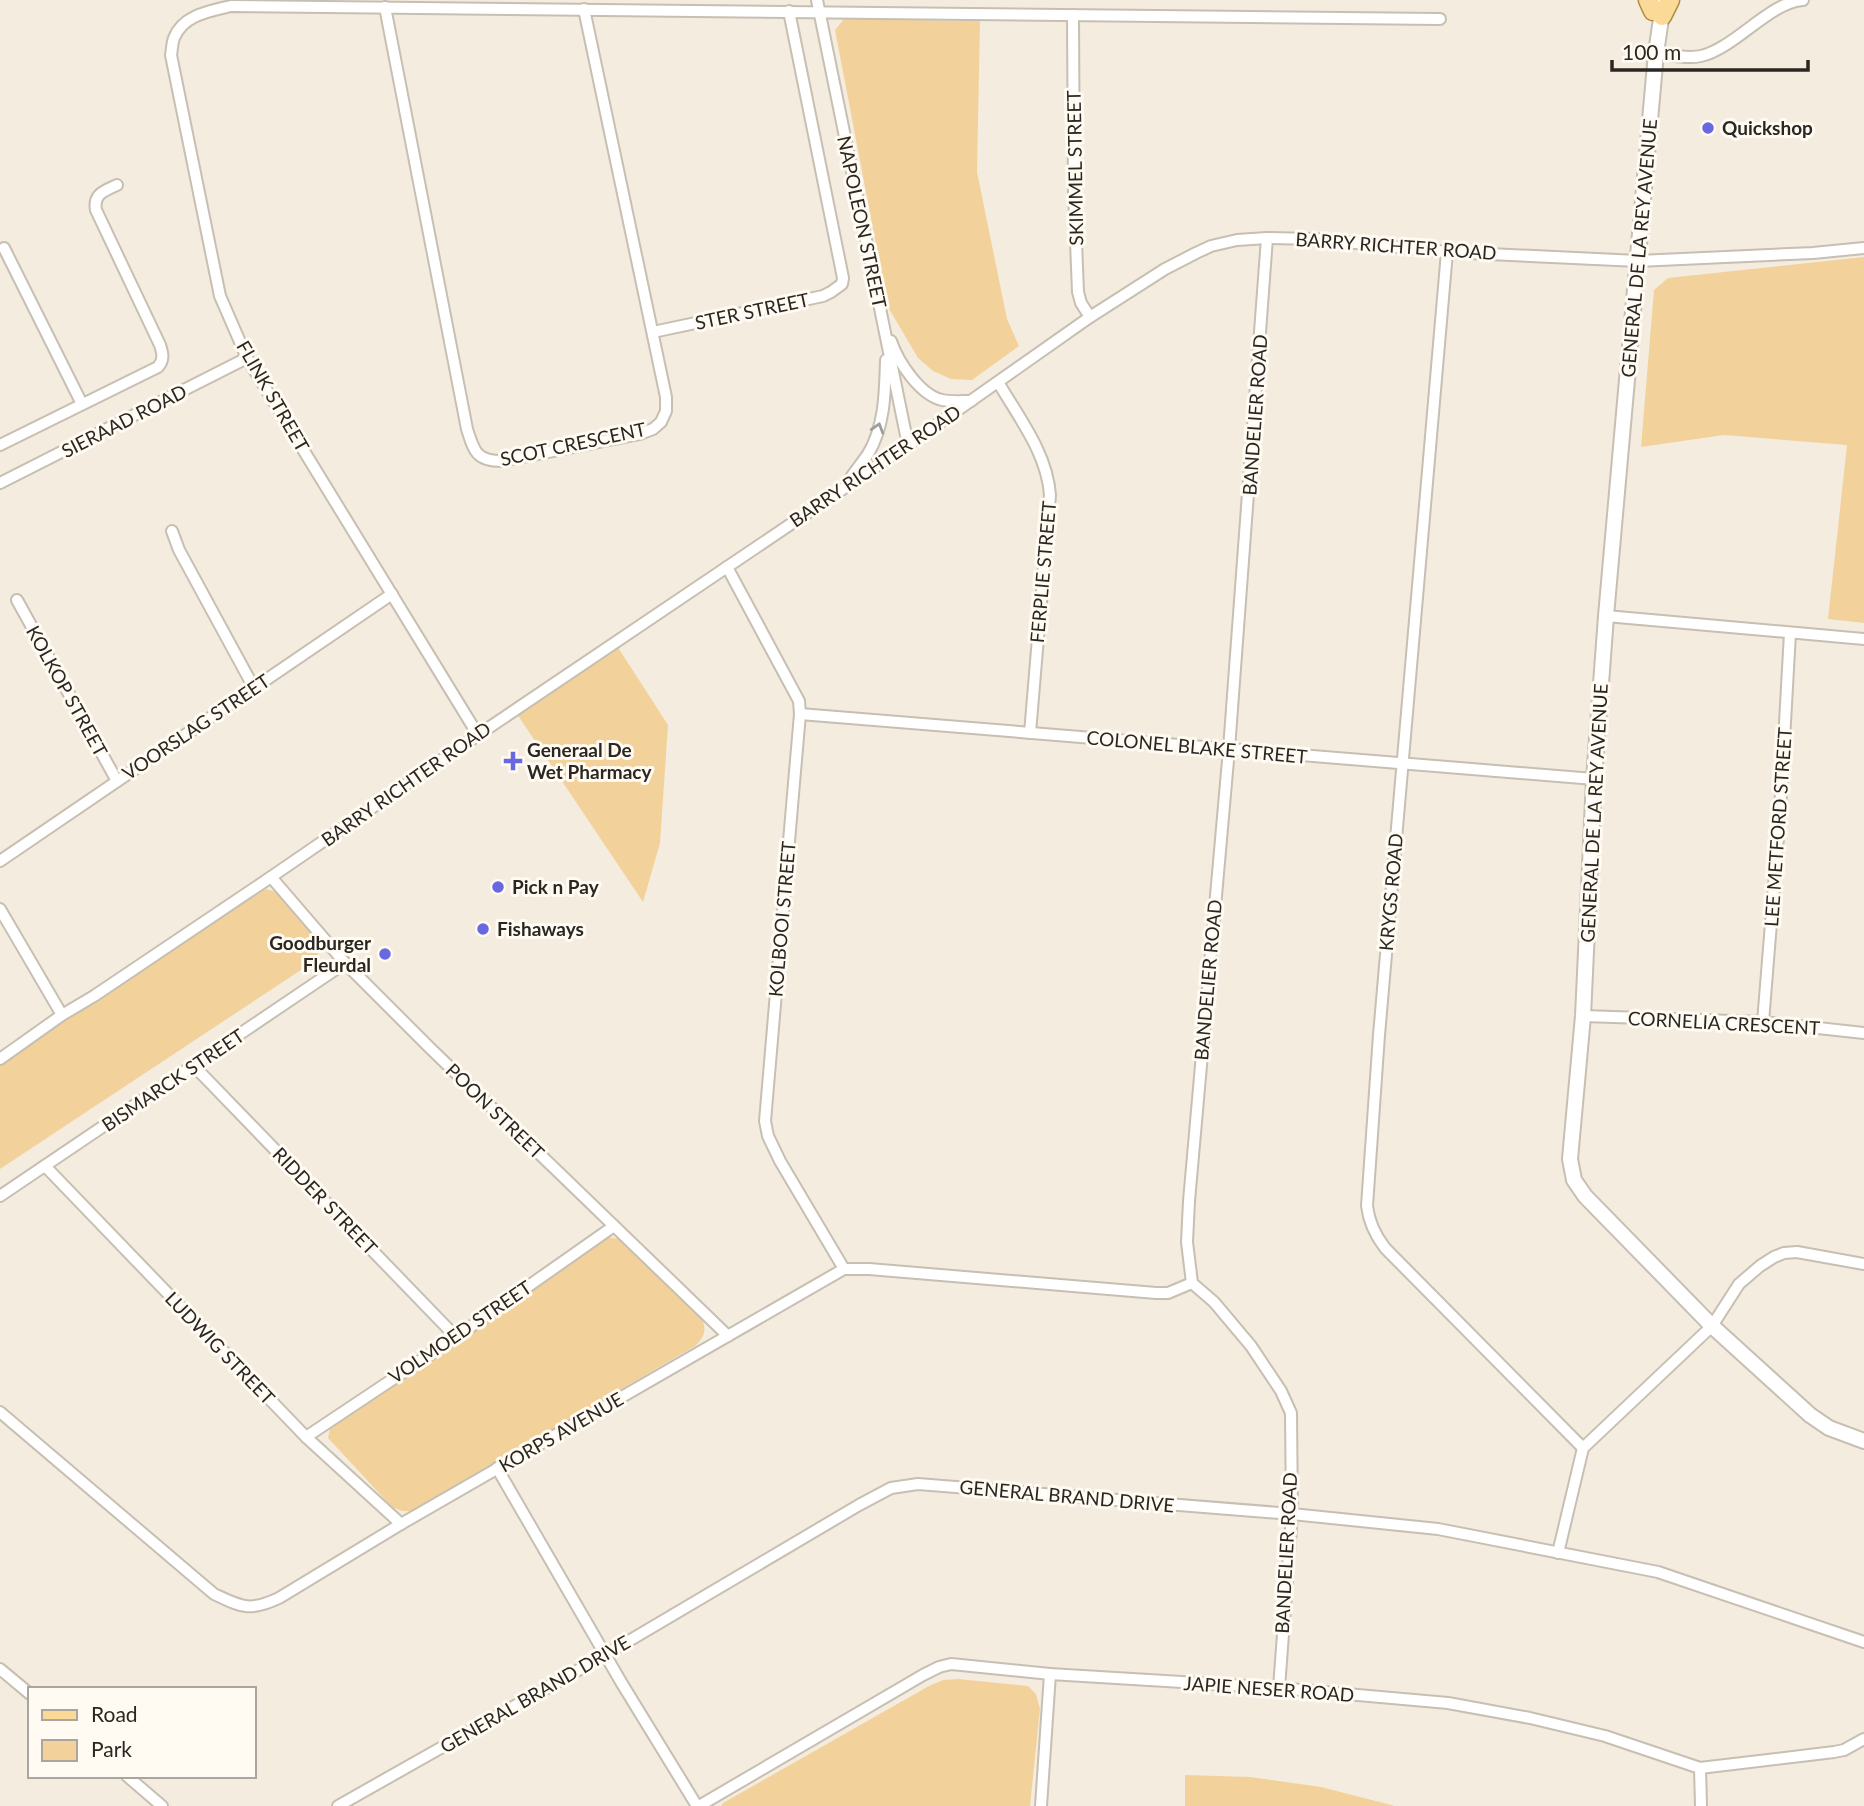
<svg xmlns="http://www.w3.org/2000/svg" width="1864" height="1806" font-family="Lato,sans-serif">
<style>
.green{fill:#f2d29a}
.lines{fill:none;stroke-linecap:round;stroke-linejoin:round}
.minor-casing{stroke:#c6bfb2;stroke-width:14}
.tertiary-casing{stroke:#c6bfb2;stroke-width:18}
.primary-casing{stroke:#b18b42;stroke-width:21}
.minor{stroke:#fff;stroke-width:10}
.tertiary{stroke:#fff;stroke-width:14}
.primary{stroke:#fbda98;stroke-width:18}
.oneway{stroke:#9f9e9c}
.poi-dot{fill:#6868e1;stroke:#fffaf2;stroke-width:2.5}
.labels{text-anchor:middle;stroke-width:6;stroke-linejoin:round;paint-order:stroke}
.poi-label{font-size:19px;font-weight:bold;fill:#2a2722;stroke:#fffaf2;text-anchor:start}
.street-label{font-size:19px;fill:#2a2722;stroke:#fffaf2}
</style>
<rect width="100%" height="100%" fill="#f4ecdf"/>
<!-- green -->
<g class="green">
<path d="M844,19L980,21L977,172L1007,319L1019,346L972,380L951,379L933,371L918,358L888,307L835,30Z"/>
<path d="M1864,257V623L1828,619L1847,445L1724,435L1641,447L1654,290L1668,278Z"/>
<path d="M617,646L668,725L660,843L643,902L517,714Z"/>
<path d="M266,889L276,892L322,942L316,960L0,1169V1058L256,890Z"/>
<path d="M607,1237L619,1239L702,1319C707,1331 704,1337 695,1346L411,1511H402L392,1507L328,1438L331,1424Z"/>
<path d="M958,1679L1028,1686L1036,1694L1040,1709L1030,1806H721L723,1803L929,1686L943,1680Z"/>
<path d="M1185,1775L1250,1777L1321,1787L1395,1806H1185Z"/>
</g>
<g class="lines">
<!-- minor casing -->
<g class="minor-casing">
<g id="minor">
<path d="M817,0L908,445"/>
<path d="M385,7L467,429C474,451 476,461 502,461L640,434L653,429L661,422L666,411V397L584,9"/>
<path d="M1073,15L1074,192L1078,292L1081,303L1090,317"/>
<path d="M1656,53C1670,55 1687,59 1701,56C1735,48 1770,2 1803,0"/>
<path d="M1267,238L1229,749L1189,1201L1187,1242L1192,1283L1214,1302L1251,1346L1281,1391L1291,1413L1292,1514L1279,1688"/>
<path d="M4,248L82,404"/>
<path d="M1447,252L1379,1035L1367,1206C1369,1223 1375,1235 1385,1248L1583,1448"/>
<path d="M653,332L823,296L831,292L842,284L843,278L789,11"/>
<path d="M891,341C898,362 920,395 942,400C951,402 962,401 971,401"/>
<path d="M998,382C1019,418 1047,453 1050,495L1030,733"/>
<path d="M0,445L158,367C164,360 163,354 160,345L96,210C93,194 104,191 117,185"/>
<path d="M848,482C854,472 862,463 868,454C885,426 885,392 886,360"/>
<path d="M0,483L247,358"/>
<path d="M172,531L179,550L254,688"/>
<path d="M727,567L799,701L800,714L794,783L765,1121L768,1136L780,1161L844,1269"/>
<path d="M17,600L117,781"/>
<path d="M1606,616L1864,639"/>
<path d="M800,714L1594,779"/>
<path d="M478,735L247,358L220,296L171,55C172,50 172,43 174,38C183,15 210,11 231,6L1440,19"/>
<path d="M0,861L392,594"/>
<path d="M271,877L345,963L431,1049L728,1336"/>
<path d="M0,909L62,1015"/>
<path d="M1583,1016L1763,1022L1864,1033"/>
<path d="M1763,1022L1780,812L1790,633"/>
<path d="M0,1059L62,1015L94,996L271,877L478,735L908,445L1090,317L1165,269L1196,253L1211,246L1237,240L1267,238L1315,239L1447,252L1638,261L1813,253L1864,248"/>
<path d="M194,1066L456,1337"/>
<path d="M45,1166L306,1437L401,1524"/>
<path d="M0,1196L345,963"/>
<path d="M0,1412L214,1594C242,1607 249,1612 279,1598L401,1524L844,1269H869L1156,1293H1168L1192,1283"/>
<path d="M306,1437L456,1337L614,1226"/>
<path d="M497,1468L621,1682L697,1806"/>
<path d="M1558,1553L1583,1448L1712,1326L1739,1284L1760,1266L1774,1257L1784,1253L1797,1252L1864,1264"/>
<path d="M0,1669L30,1694"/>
<path d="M1700,1768L1701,1806"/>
<path d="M127,1776L162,1806"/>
<path d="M338,1806L605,1655L859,1505L891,1488L918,1484L1292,1514L1438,1529L1658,1572L1864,1642"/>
<path d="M699,1806L923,1675L939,1667L951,1664L1050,1674L1279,1688L1448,1703L1530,1718L1605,1736L1700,1768L1834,1752L1844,1750L1864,1739"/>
<path d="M1041,1806L1050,1674"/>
</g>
</g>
<!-- tertiary casing -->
<g class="tertiary-casing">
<path id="tertiary" d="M1663,5L1656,53L1606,616L1594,779L1583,1016L1570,1159L1574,1180L1585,1196L1712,1326L1810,1415L1829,1428L1864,1441"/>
</g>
<!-- primary casing -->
<g class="primary-casing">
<g id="primary">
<path d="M1648,0L1653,11"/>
<path d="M1662,16L1670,0"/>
</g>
</g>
<!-- minor -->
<use href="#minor" class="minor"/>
<!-- tertiary -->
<use href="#tertiary" class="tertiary"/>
<!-- primary -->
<use href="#primary" class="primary"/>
</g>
<!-- one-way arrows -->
<defs><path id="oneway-chevron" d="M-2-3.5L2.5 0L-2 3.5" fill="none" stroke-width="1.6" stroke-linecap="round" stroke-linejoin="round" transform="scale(1.75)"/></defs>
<use class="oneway" href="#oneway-chevron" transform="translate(878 428) rotate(-73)"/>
<!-- markers -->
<g class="poi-dot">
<circle cx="1708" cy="128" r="7"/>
<path d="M509.5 750.5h7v7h7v7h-7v7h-7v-7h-7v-7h7z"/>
<circle cx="498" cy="887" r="7"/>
<circle cx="483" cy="929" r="7"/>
<circle cx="385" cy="954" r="7"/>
</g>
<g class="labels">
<!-- poi labels -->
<g class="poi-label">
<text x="1722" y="135">Quickshop</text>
<text x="527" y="757">Generaal De<tspan x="527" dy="22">Wet Pharmacy</tspan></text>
<text x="512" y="894">Pick n Pay</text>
<text x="497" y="936">Fishaways</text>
<text x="371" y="950" text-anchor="end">Goodburger<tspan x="371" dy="22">Fleurdal</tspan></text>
</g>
<!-- street labels -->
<g class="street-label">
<text transform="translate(1075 168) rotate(-91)" y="7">SKIMMEL STREET</text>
<text transform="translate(862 222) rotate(78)" y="7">NAPOLEON STREET</text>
<text transform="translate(1396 246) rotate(4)" y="7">BARRY RICHTER ROAD</text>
<text transform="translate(1639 248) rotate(-85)" y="7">GENERAL DE LA REY AVENUE</text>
<text transform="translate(752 311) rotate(-12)" y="7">STER STREET</text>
<text transform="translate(273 396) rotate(60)" y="7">FLINK STREET</text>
<text transform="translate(1255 415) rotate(-86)" y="7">BANDELIER ROAD</text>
<text transform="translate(124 421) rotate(-27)" y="7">SIERAAD ROAD</text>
<text transform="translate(573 444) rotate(-12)" y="7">SCOT CRESCENT</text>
<text transform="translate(875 466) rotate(-34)" y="7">BARRY RICHTER ROAD</text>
<text transform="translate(1043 572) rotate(-85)" y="7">FERPLIE STREET</text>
<text transform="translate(67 691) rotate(61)" y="7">KOLKOP STREET</text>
<text transform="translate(196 727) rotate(-34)" y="7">VOORSLAG STREET</text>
<text transform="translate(1197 747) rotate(5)" y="7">COLONEL BLAKE STREET</text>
<text transform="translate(406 784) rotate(-35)" y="7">BARRY RICHTER ROAD</text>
<text transform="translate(1594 813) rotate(-87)" y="7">GENERAL DE LA REY AVENUE</text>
<text transform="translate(1778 827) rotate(-86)" y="7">LEE METFORD STREET</text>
<text transform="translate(1391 892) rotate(-85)" y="7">KRYGS ROAD</text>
<text transform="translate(782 919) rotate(-85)" y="7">KOLBOOI STREET</text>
<text transform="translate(1208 980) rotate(-85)" y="7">BANDELIER ROAD</text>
<text transform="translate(1724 1023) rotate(3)" y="7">CORNELIA CRESCENT</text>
<text transform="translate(173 1080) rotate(-34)" y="7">BISMARCK STREET</text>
<text transform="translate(495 1111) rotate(44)" y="7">POON STREET</text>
<text transform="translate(325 1201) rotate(46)" y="7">RIDDER STREET</text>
<text transform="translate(460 1332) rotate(-34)" y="7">VOLMOED STREET</text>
<text transform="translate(220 1348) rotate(46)" y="7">LUDWIG STREET</text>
<text transform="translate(561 1432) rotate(-30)" y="7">KORPS AVENUE</text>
<text transform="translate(1067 1496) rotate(5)" y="7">GENERAL BRAND DRIVE</text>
<text transform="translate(1286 1553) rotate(-87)" y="7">BANDELIER ROAD</text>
<text transform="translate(1269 1689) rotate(4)" y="7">JAPIE NESER ROAD</text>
<text transform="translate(535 1694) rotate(-30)" y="7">GENERAL BRAND DRIVE</text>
</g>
</g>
<!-- legend -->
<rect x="28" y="1687" width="228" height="91" fill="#fffaf2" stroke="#aaa69f" stroke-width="2"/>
<rect x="42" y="1710" width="35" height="10" fill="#fbda98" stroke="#aaa69f" stroke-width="2"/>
<text x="91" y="1722" font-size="21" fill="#2a2722">Road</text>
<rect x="42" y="1740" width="35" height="21" fill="#f2d29a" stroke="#aaa69f" stroke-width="2"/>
<text x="91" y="1757" font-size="21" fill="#2a2722">Park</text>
<!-- scale -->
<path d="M1612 60v10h196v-10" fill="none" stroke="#2a2722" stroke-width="3.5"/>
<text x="1622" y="60" font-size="21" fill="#2a2722" stroke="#fffaf2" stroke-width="5" paint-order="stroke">100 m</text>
</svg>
